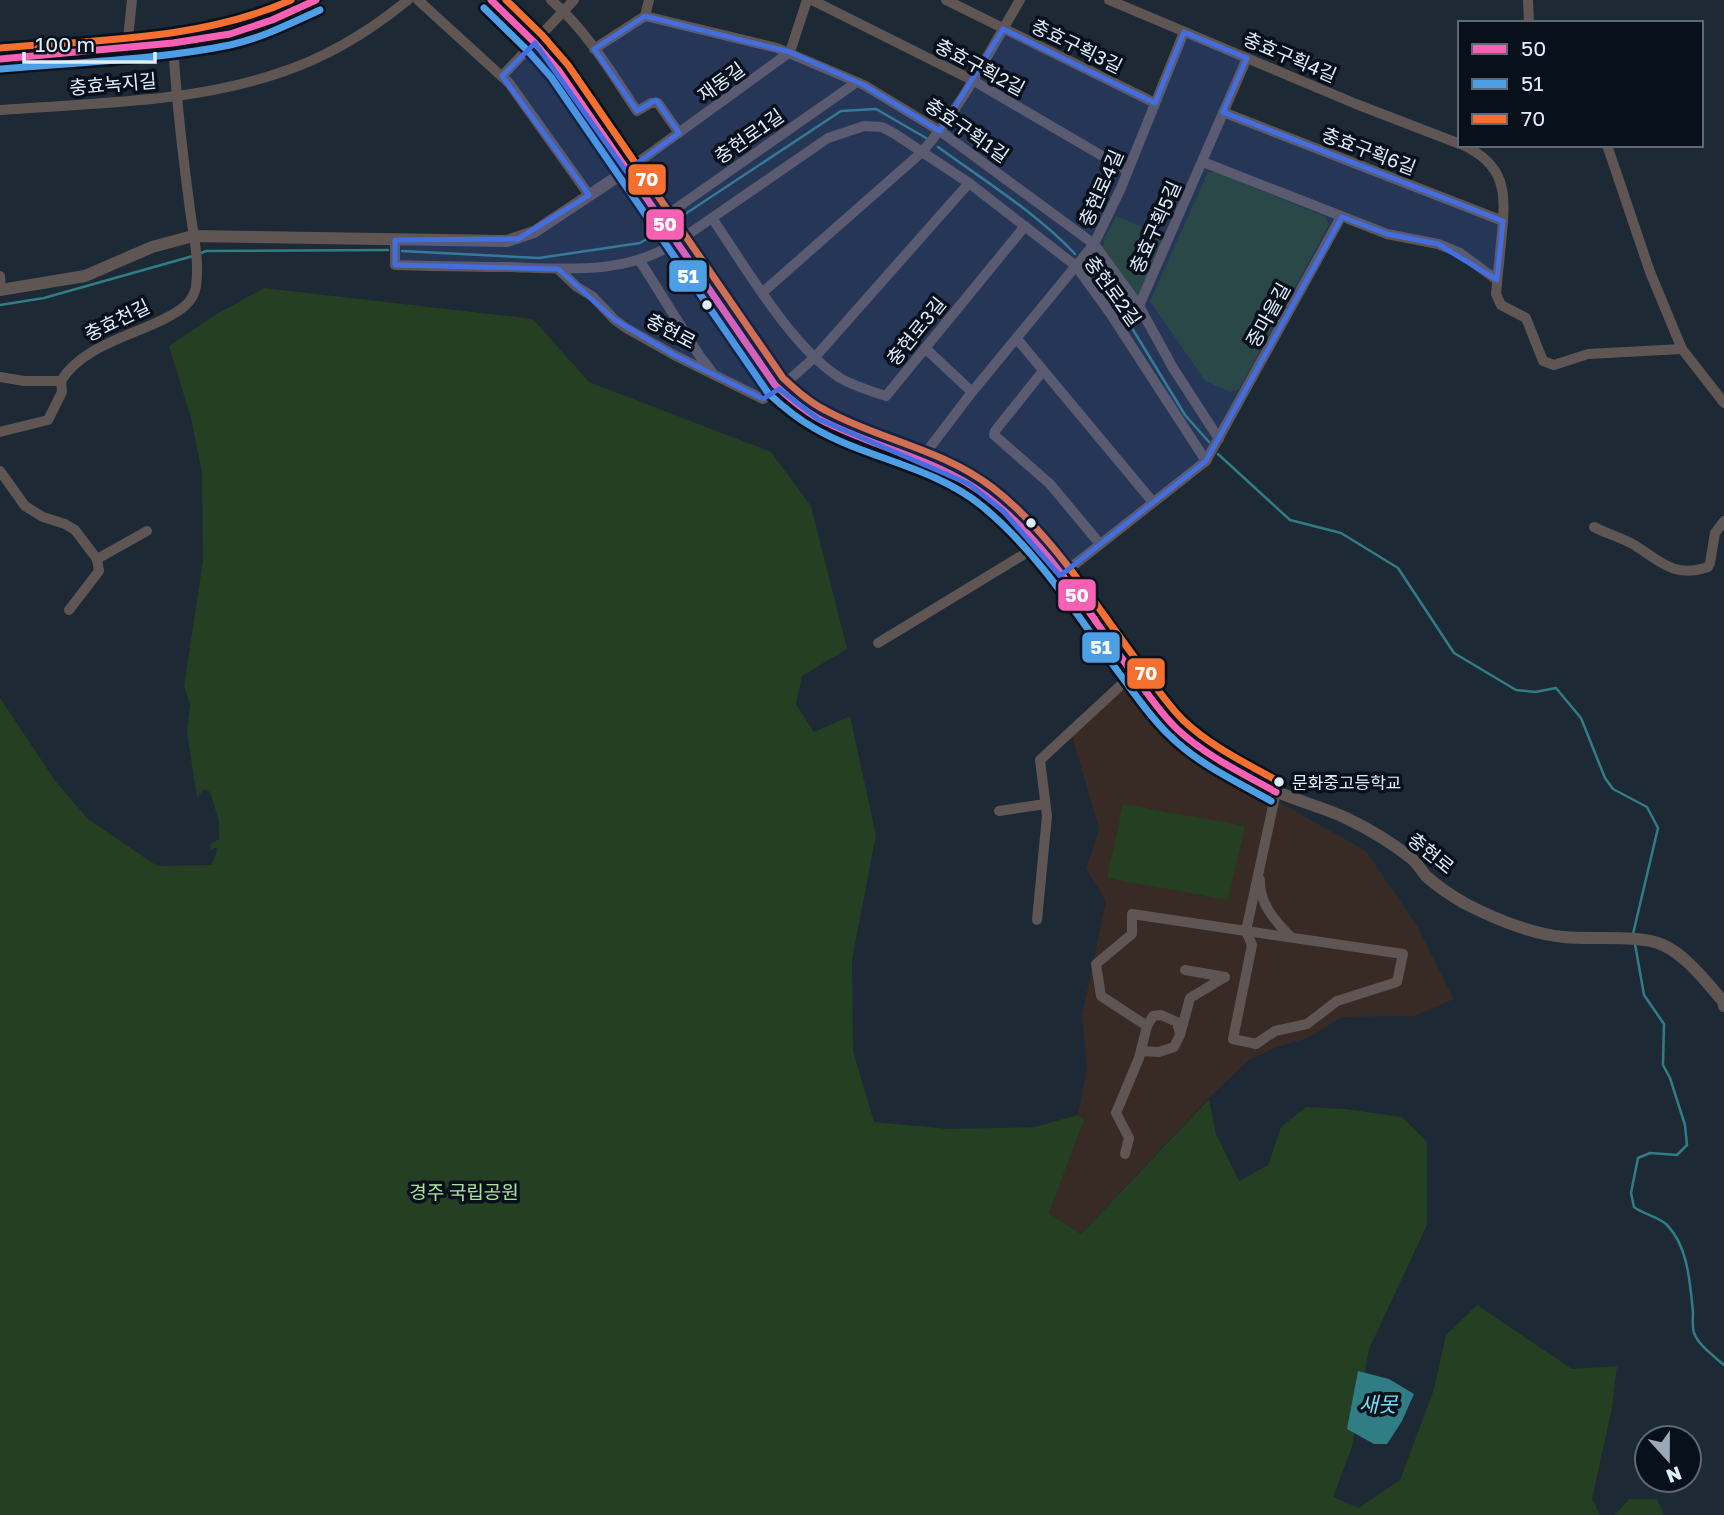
<svg xmlns="http://www.w3.org/2000/svg" width="1724" height="1515" font-family="'Golos Text','Noto Sans KR',sans-serif">
<style>
.education{fill:#382a25}
.green{fill:#243f21}
.water{fill:#317d86}
.lines{fill:none;stroke-linecap:round;stroke-linejoin:round}
.stream{stroke:#317d86;stroke-width:2.5}
.minor{stroke:#5f5654;stroke-width:10}
.tertiary{stroke:#5f5654;stroke-width:12}
.bus-1-casing{stroke:#08111b;stroke-width:12}
.bus-2-casing{stroke:#08111b;stroke-width:12}
.bus-3-casing{stroke:#08111b;stroke-width:12}
.bus-1{stroke:#f860b3;stroke-width:7}
.bus-2{stroke:#4d9ee5;stroke-width:7}
.bus-3{stroke:#f46f30;stroke-width:7}
.marked{fill:#446edf;fill-opacity:0.2;stroke:#446edf;stroke-width:5;stroke-linejoin:round}
.bus-dot{fill:#e0edfc;stroke:#08111b;stroke-width:2.5}
.labels{text-anchor:middle;stroke-width:7;stroke-linejoin:round;paint-order:stroke}
.bus-label{font-size:17px;fill:#e0edfc;stroke:#08111b;text-anchor:start}
.street-label{font-size:19px;fill:#e0edfc;stroke:#08111b}
.park-label{font-size:19px;fill:#aae29e;stroke:#08111b}
.water-label{font-size:21px;font-style:italic;fill:#6be3f0;stroke:#08111b}
.line-badge{stroke:#08111b;stroke-width:2.5}
.badge-label{font-size:19px;text-anchor:middle;font-weight:bold;fill:#fff}
</style>
<rect width="100%" height="100%" fill="#1d2935"/>
<!-- education -->
<path class="education" d="M1131,684L1187,750L1366,851L1418,927L1454,999L1414,1016L1342,1017L1305,1039L1277,1047L1249,1060L1208,1099L1081,1234L1049,1213L1083,1120L1078,1115L1087,1067L1082,1015L1106,901L1086,869L1099,829L1071,733Z"/>
<!-- green -->
<g class="green">
<path d="M1208,172H1215L1326,217L1329,225L1239,389L1230,392L1205,381L1150,301Z"/>
<path d="M1116,216L1166,237L1139,297L1102,250L1104,239Z"/>
<path d="M264,288L533,319L589,382L771,452L811,506L847,649L802,676L796,704L814,732L850,716L876,835L852,960L853,1051L874,1122L949,1129L1035,1127L1078,1115L1084,1120L1049,1213L1081,1234L1209,1099L1216,1134L1239,1181L1268,1165L1281,1127L1306,1107L1345,1109L1402,1117L1427,1142V1225L1369,1349L1352,1447L1333,1497L1359,1508L1400,1480L1434,1389L1446,1335L1477,1305L1572,1369L1617,1366L1612,1408L1592,1499L1600,1515H0V698L56,782L88,819L157,866L211,865L217,851L216,847L211,850L210,844L219,839V821L210,792L204,789L197,798L187,732L190,704L184,686L203,560L202,474L191,418L169,346L215,315Z"/>
<path d="M1123,804L1245,826L1228,900L1107,878Z"/>
<path d="M1629,1499H1657L1664,1515H1615Z"/>
</g>
<!-- water -->
<path class="water" d="M1358,1371L1389,1379L1414,1394L1402,1421L1387,1444H1374L1347,1429Z"/>
<g class="lines">
<!-- stream -->
<g class="stream">
<path d="M938,147C982,179 1038,214 1075,254"/>
<path d="M673,222L841,111L876,109L926,138"/>
<path d="M402,251L539,258L640,243L660,231"/>
<path d="M199,254L206,251L388,250"/>
<path d="M1085,265L1110,292L1185,415L1209,442"/>
<path d="M0,305L44,298L193,256"/>
<path d="M1218,454L1290,520L1341,533L1398,568L1454,653L1516,690L1535,692L1556,688L1581,718L1605,778L1613,789L1647,807L1658,828L1633,934"/>
<path d="M1635,944L1644,995L1664,1024L1663,1065L1670,1078L1685,1125L1687,1145L1677,1155L1650,1153L1638,1158L1631,1193L1634,1207C1643,1214 1659,1217 1667,1225C1688,1246 1690,1283 1693,1312C1693,1318 1692,1327 1694,1333C1699,1346 1714,1356 1724,1365"/>
</g>
<!-- minor -->
<g class="minor">
<path d="M418,0L509,83L589,195"/>
<path d="M551,0C587,31 611,72 637,111L651,103H658L679,133"/>
<path d="M812,0L974,81L1128,171"/>
<path d="M946,0L1155,103"/>
<path d="M1109,0L1356,104L1460,144"/>
<path d="M1528,0L1529,23"/>
<path d="M645,16L649,0"/>
<path d="M127,48L132,0"/>
<path d="M594,49L645,16L777,48L864,85L940,131L1094,244L1139,306L1173,368L1219,439"/>
<path d="M502,76L574,0"/>
<path d="M0,110C92,103 191,103 279,73C326,58 370,31 408,0"/>
<path d="M1223,112L1503,221"/>
<path d="M1463,145C1505,165 1506,191 1502,233C1500,253 1498,273 1496,294L1501,305L1526,318L1543,361L1554,365L1588,354L1682,349"/>
<path d="M1607,145L1650,272L1682,349L1724,403"/>
<path d="M1203,162L1387,234L1438,244L1460,253L1497,280"/>
<path d="M626,171L790,52L807,0"/>
<path d="M712,218C745,266 791,347 840,378C854,386 870,391 886,396L1025,226"/>
<path d="M661,219L857,82"/>
<path d="M395,240V265C433,266 471,267 509,267C567,269 626,275 677,242L828,138L864,126L882,127L895,134L969,183L1076,266L1110,313L1206,461"/>
<path d="M640,261L699,355L712,372"/>
<path d="M558,269L577,287L592,296L615,320L626,328L674,355L763,399L779,389L816,356L969,183"/>
<path d="M0,276L1,290"/>
<path d="M763,292L922,152C962,106 989,52 1020,0"/>
<path d="M1139,306L1247,58"/>
<path d="M1017,339L1152,501"/>
<path d="M925,348L972,392"/>
<path d="M1043,371L995,431L994,435L1050,484L1100,544"/>
<path d="M0,377L24,381H61C81,347 131,336 164,319C178,312 194,303 196,286C200,259 192,229 189,202C182,149 176,96 173,43"/>
<path d="M0,432L48,420L62,392L61,381"/>
<path d="M921,459L972,392L1094,244L1121,188L1184,32"/>
<path d="M0,471L25,506L43,517L65,524L75,530L97,559L147,531"/>
<path d="M1594,527C1607,534 1623,538 1636,546C1662,563 1675,578 1708,567L1710,563L1715,533L1724,521"/>
<path d="M1060,576L1206,461L1341,217"/>
<path d="M69,610L99,571L97,559"/>
<path d="M878,643L1036,547"/>
<path d="M999,811L1045,804"/>
<path d="M1260,880C1259,904 1276,922 1291,937"/>
<path d="M1037,920L1047,816L1040,760L1133,674"/>
<path d="M1185,970L1225,977"/>
<path d="M1147,1026L1153,1016L1161,1015L1177,1022L1180,1034"/>
<path d="M1141,1051L1159,1052L1174,1047L1180,1035L1190,998L1225,977"/>
<path d="M1125,1154L1129,1138L1116,1113L1139,1058L1147,1026L1101,996L1096,964L1132,934V914L1246,931L1252,945L1233,1039L1256,1044L1275,1031L1307,1024L1337,1001L1397,982L1403,954L1246,931L1276,792"/>
</g>
<!-- tertiary -->
<g class="tertiary">
<path d="M491,0L535,43L559,71L775,385C824,443 923,447 986,496C1064,558 1107,657 1176,727C1197,749 1252,782 1280,793C1301,802 1325,808 1346,818C1367,828 1392,843 1411,858C1417,863 1421,870 1426,876C1437,886 1452,896 1464,903C1495,919 1530,934 1564,937C1590,940 1640,934 1663,945C1687,956 1706,982 1723,1001L1724,1006"/>
<path d="M0,59L173,43L230,34L272,20L316,0"/>
<path d="M0,290L85,276L152,247L193,236L507,241L534,232L626,171"/>
</g>
<!-- bus-1 casing -->
<g class="bus-1-casing">
<g id="bus-1">
<path d="M491,0L535,43L559,71L775,385C789,398 804,411 821,420C875,448 937,459 985,495C1046,541 1087,611 1131,671C1146,691 1159,712 1177,729C1206,756 1242,773 1276,792"/>
<path d="M0,59L173,43L230,34L272,20L316,0"/>
</g>
</g>
<!-- bus-2 casing -->
<g class="bus-2-casing">
<g id="bus-2">
<path d="M484,8L527,50L551,77L768,393C782,406 796,418 814,428C867,459 933,466 982,506C1038,552 1077,615 1119,673C1135,694 1150,717 1169,735C1198,764 1236,781 1271,801"/>
<path d="M1,69C77,62 156,60 230,45C262,38 291,23 320,10"/>
</g>
</g>
<!-- bus-3 casing -->
<g class="bus-3-casing">
<g id="bus-3">
<path d="M506,0L542,35L568,65L783,378C796,390 809,402 825,410C879,440 943,449 993,488C1052,534 1093,602 1138,662C1152,682 1166,703 1183,720C1211,747 1248,764 1281,783"/>
<path d="M0,48C96,40 202,40 291,0"/>
</g>
</g>
<!-- bus-1 -->
<use href="#bus-1" class="bus-1"/>
<!-- bus-2 -->
<use href="#bus-2" class="bus-2"/>
<!-- bus-3 -->
<use href="#bus-3" class="bus-3"/>
</g>
<!-- marked area -->
<path class="marked" d="M645,16L790,52L864,85L940,131L1003,29L1155,103L1184,32L1247,58L1223,112L1503,221L1497,280L1438,244L1387,234L1342,217L1206,461L1060,576L1003,511L969,484L818,419L779,389L763,399L674,355L615,320L558,269L395,265V240L518,239L589,195L502,76L535,43L626,171L679,133L656,100L637,111L594,49Z"/>
<!-- markers -->
<g class="bus-dot">
<circle cx="707" cy="305" r="6"/>
<circle cx="1031" cy="523" r="6"/>
<circle cx="1279" cy="782" r="6"/>
</g>
<g class="labels">
<!-- bus labels -->
<g class="bus-label">
<text x="1292" y="789">문화중고등학교</text>
</g>
<!-- street labels -->
<g class="street-label">
<text transform="translate(1077 46) rotate(26)" y="7">충효구획3길</text>
<text transform="translate(1290 57) rotate(23)" y="7">충효구획4길</text>
<text transform="translate(980 67) rotate(28)" y="7">충효구획2길</text>
<text transform="translate(721 82) rotate(-36)" y="7">재동길</text>
<text transform="translate(113 84) rotate(-5)" y="7">충효녹지길</text>
<text transform="translate(967 130) rotate(35)" y="7">충효구획1길</text>
<text transform="translate(749 136) rotate(-35)" y="7">충현로1길</text>
<text transform="translate(1369 151) rotate(21)" y="7">충효구획6길</text>
<text transform="translate(1101 188) rotate(-66)" y="7">충현로4길</text>
<text transform="translate(1155 227) rotate(-66)" y="7">충효구획5길</text>
<text transform="translate(1113 291) rotate(54)" y="7">충현로2길</text>
<text transform="translate(1268 315) rotate(-61)" y="7">중마을길</text>
<text transform="translate(117 320) rotate(-26)" y="7">충효천길</text>
<text transform="translate(671 331) rotate(28)" y="7">충현로</text>
<text transform="translate(916 331) rotate(-51)" y="7">충현로3길</text>
<text transform="translate(1431 853) rotate(39)" y="7">충현로</text>
</g>
<!-- park labels -->
<g class="park-label">
<text x="464" y="1199">경주 국립공원</text>
</g>
<!-- water labels -->
<g class="water-label">
<text x="1378" y="1412">새못</text>
</g>
</g>
<g class="line-badge">
<rect x="627" y="163" width="40" height="33" rx="7" fill="#f46f30"/>
<rect x="645" y="208" width="40" height="33" rx="7" fill="#f860b3"/>
<rect x="668" y="259" width="40" height="34" rx="7" fill="#4d9ee5"/>
<rect x="1057" y="578" width="40" height="34" rx="7" fill="#f860b3"/>
<rect x="1081" y="631" width="40" height="33" rx="7" fill="#4d9ee5"/>
<rect x="1126" y="657" width="40" height="33" rx="7" fill="#f46f30"/>
</g>
<g class="badge-label">
<text x="647" y="186">70</text>
<text x="665" y="231">50</text>
<text x="688" y="283">51</text>
<text x="1077" y="602">50</text>
<text x="1101" y="654">51</text>
<text x="1146" y="680">70</text>
</g>
<!-- legend -->
<rect x="1458" y="21" width="245" height="126" fill="#08111b" stroke="#5e6975" stroke-width="2"/>
<rect x="1472" y="44" width="35" height="10" fill="#f860b3" stroke="#5e6975" stroke-width="2"/>
<text x="1521" y="56" font-size="21" fill="#e0edfc">50</text>
<rect x="1472" y="79" width="35" height="10" fill="#4d9ee5" stroke="#5e6975" stroke-width="2"/>
<text x="1521" y="91" font-size="21" fill="#e0edfc">51</text>
<rect x="1472" y="114" width="35" height="10" fill="#f46f30" stroke="#5e6975" stroke-width="2"/>
<text x="1521" y="126" font-size="21" fill="#e0edfc">70</text>
<!-- north arrow -->
<g transform="translate(1668 1459) rotate(159)"><circle r="33" fill="#08111b" stroke="#5e6975" stroke-width="2"/>
<path d="M0-5L12 26L0 18L-12 26Z" fill="#9ca8b6"/>
<text y="-10" font-size="19" font-weight="bold" text-anchor="middle" fill="#e0edfc">N</text>
</g>
<!-- scale -->
<path d="M24 52v10h131v-10" fill="none" stroke="#e0edfc" stroke-width="3.5"/>
<text x="35" y="52" font-size="21" fill="#e0edfc" stroke="#08111b" stroke-width="5" paint-order="stroke">100 m</text>
</svg>
